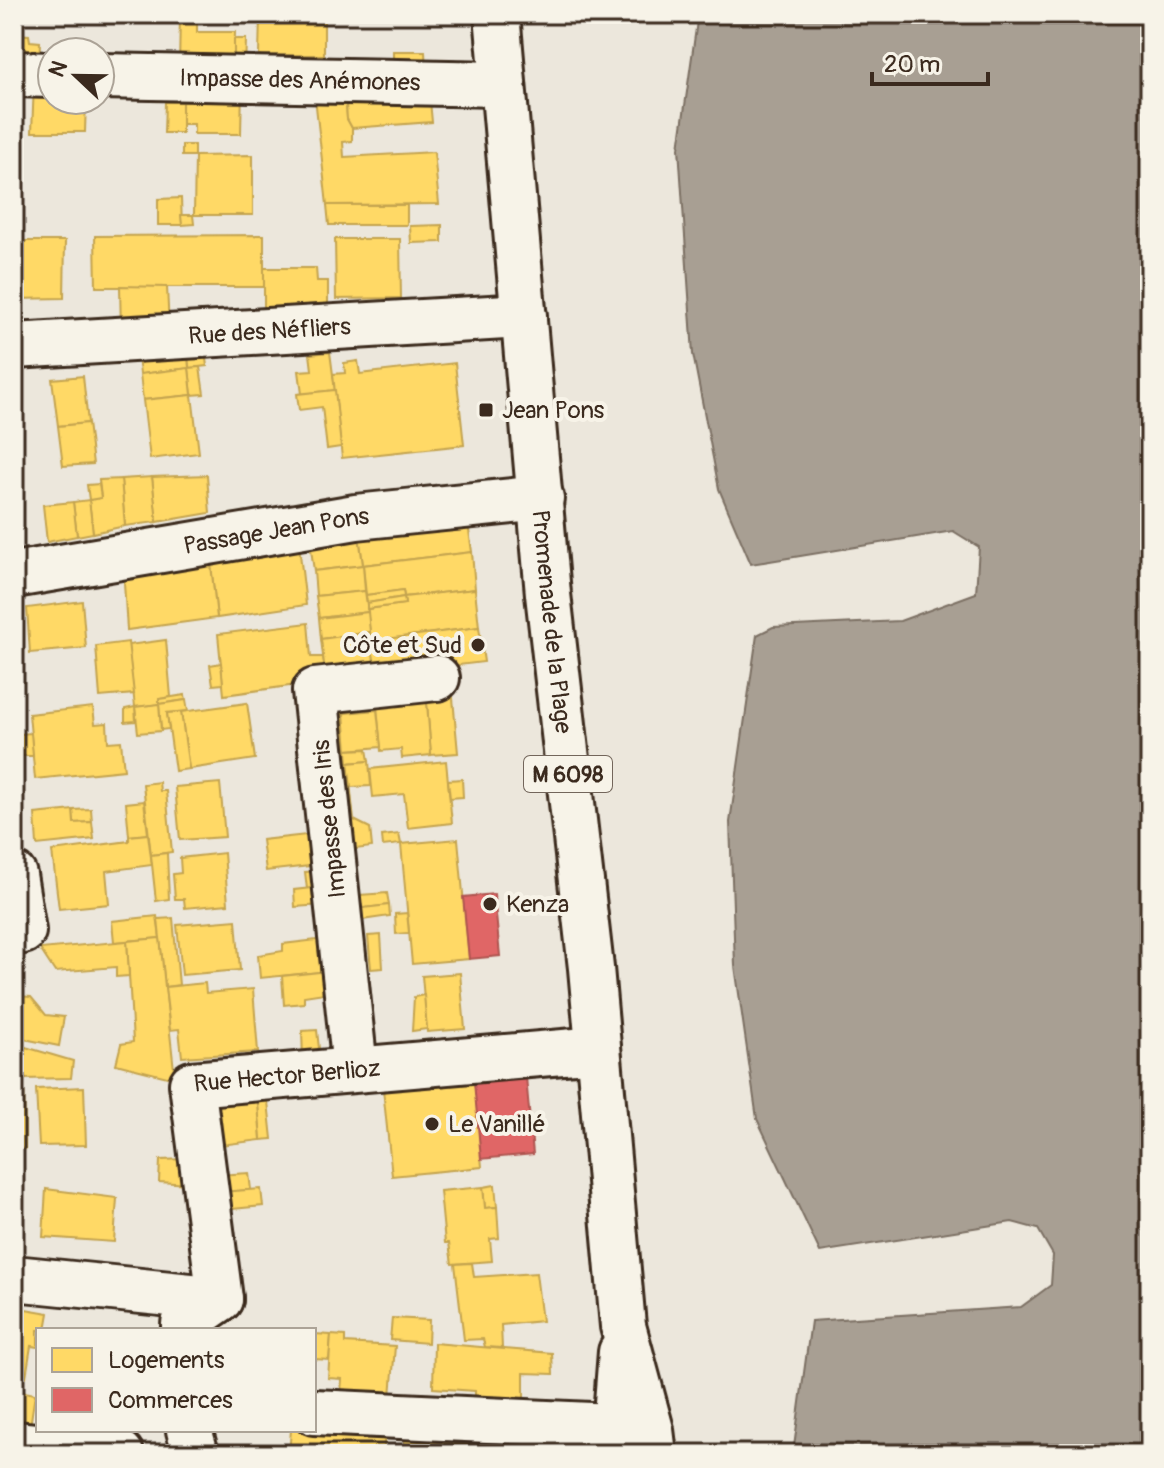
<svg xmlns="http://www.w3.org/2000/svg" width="1164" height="1468" font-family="Pangolin,sans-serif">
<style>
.water{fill:#a89f93;stroke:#7c7064;stroke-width:2}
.homes{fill:#ffd966;stroke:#c4a450;stroke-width:2}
.shops{fill:#e06666;stroke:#ae5450;stroke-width:2}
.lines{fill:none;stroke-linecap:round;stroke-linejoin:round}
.street-casing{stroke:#3b2a1e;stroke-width:50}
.primary-casing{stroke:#3b2a1e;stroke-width:50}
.street{stroke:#f7f3e8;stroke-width:44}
.primary{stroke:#f7f3e8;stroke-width:44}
.poi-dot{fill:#3b2a1e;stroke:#f7f3e8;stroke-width:3}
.labels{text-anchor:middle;stroke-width:8;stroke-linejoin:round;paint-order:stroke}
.shield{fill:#f7f3e8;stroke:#73665b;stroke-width:2}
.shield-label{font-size:22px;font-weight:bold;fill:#3b2a1e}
.street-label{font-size:24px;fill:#3b2a1e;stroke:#f7f3e8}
.poi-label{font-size:24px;fill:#3b2a1e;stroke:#f7f3e8;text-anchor:start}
</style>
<rect width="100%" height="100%" fill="#ece7dc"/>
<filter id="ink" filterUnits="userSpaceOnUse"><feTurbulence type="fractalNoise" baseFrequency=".0125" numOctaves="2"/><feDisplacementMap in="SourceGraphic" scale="16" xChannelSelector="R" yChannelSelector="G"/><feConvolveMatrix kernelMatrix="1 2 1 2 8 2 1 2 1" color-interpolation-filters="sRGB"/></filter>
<g filter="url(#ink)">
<!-- water -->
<path class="water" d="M698,14H1150V1454H793L811,1321L1021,1307L1051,1285L1053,1255L1038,1229L1012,1222L820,1252L757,1119L735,966L730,822L757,635L773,627L900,621L976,593L979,547L953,531L751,564L719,489L693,354L679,148Z"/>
<!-- homes -->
<g class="homes">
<path d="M180,14H197V32H235L234,70L179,69Z"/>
<path d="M270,14H324V55H259L260,16Z"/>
<path d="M14,34L29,35L30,41L40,42L39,68L14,67Z"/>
<path d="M234,39H246L245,71L234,70Z"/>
<path d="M393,51H425L426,73H393Z"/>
<path d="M34,84H52V100H86L85,132H32Z"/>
<path d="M196,86L242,87L241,134H194V124H182V102H195Z"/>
<path d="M314,88L345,89L347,119L352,128V141L343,142L344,157L434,152L439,204L327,205Z"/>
<path d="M345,89L429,90L432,122L352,128L347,119Z"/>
<path d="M165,102H182V133H164Z"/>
<rect x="182" y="145" width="12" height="11"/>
<path d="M253,155V215H194L195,156Z"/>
<path d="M181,198L182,225H158V199Z"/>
<path d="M327,205H407V225H329Z"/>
<path d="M181,215H193L194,224L182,225Z"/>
<path d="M442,225V242L411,243L410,226Z"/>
<path d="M264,235V287H96L95,236Z"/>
<path d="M335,239H400L401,298L336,299Z"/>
<path d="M14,241H65L64,298L14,299Z"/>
<path d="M264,268H316L317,281H328V321L264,324Z"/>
<path d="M120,286L167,287L169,328L121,331Z"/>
<path d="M204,344L207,366L189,368L187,345Z"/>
<path d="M187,345L189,368L140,374L137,348Z"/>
<path d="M330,352L335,390L302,394L299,371L312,370L310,354Z"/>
<path d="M358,361L360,374L455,363L464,445L342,458L333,374L345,373L344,363Z"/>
<path d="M200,367L204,394L192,395L189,368Z"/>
<path d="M189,368L192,395L143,400L140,374Z"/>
<path d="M83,376L88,423L58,426L52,379Z"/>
<path d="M335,390L341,447L327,449L322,407L299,410L297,394Z"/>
<path d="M192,395L199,453L150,459L143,400Z"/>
<path d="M14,405H22L23,421H14Z"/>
<path d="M88,423L93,464L63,466L58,426Z"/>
<path d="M207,475L210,513L157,522L152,477Z"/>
<path d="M152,477L157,522L125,526L121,479Z"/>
<path d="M121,479L125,526L93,533L89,500L101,498L99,480Z"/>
<path d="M99,484L101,498L89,500L87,485Z"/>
<path d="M89,500L93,533L77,536L73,502Z"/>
<path d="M73,502L77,536L47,542L43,505Z"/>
<path d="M468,523L472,552L363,565L359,536Z"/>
<path d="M359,536L363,565L314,571L310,542Z"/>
<path d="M299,545L306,605L217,618L210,556Z"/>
<path d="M472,552L475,589L404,597L403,590L366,595L363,565Z"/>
<path d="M210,556L217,618L127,630L123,567Z"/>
<path d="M363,565L365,591L316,596L314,571Z"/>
<path d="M475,589L479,627L371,641L367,609L405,604L404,597Z"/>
<path d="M403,590L404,597L367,603L366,595Z"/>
<path d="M365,591L368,612L319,618L316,596Z"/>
<path d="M404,597L405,604L367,609V603Z"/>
<path d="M82,601L86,648L30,653L27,608Z"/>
<path d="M368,612L370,632L321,639L319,618Z"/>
<path d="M14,616H17L20,640L14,641Z"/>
<path d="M308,623L311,657H323L326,681L224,695L218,634Z"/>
<path d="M479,627L484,662L376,675L371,641Z"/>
<path d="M370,632L376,675L326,681L321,639Z"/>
<path d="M166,640L171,697L159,699V704L135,707L128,645Z"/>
<path d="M128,642L134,694L100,697L96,646Z"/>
<path d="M221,663L223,684L213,685L210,665Z"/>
<path d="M452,687L458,753L431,755L426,690Z"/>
<path d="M426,690L431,755L402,758L401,749L381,751L377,706L396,705L394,692Z"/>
<path d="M185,695L186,700L159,704V699Z"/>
<path d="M342,698L348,763L331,765L326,700Z"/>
<path d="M186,700L188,711L167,713L169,729L161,730L159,704Z"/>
<path d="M247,703L255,759L189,769L181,712Z"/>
<path d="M159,704L161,731L138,733L135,707Z"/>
<path d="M93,707L95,724L107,723L108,742L121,741L124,770L35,779L29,714Z"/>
<path d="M135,707L136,721L125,722V709Z"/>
<path d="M377,710L381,747L347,750L344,713Z"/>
<path d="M181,712L189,769L175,771L167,713Z"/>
<path d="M31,733L33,756H22L20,734Z"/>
<path d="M367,749L369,761L348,763L347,750Z"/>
<path d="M369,761L371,786L351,787L348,763Z"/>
<path d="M446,761L452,823L408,828L404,794L373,797L370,769Z"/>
<path d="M348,763L354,821L337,824L331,765Z"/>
<path d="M462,779L463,797L450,798L448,780Z"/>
<path d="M159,782L160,791H166L172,852L151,855L143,784Z"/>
<path d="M220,783L225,837L180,840L175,787Z"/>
<path d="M144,801L148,834L129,836L126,803Z"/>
<path d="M91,809L92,822L74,823L73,810Z"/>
<path d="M73,810L74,823L92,822L94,839L37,845L35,814Z"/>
<path d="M354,820L370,828L372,847L340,851L337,824Z"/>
<path d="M148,834L152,865L106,871L109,904L59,909L52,851L129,841V836Z"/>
<path d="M315,834L318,865L266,871L262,840Z"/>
<path d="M399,834L401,844L383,846L382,836Z"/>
<path d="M458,839L469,959L412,964L401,844Z"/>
<path d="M167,853L169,899L156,901L151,855Z"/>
<path d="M224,853L228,904L185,908L184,899H175L173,874L181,873L180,858Z"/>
<path d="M319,871L320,887L307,889L305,872Z"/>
<path d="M320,887L322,905L295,907L294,890Z"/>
<path d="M387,893L389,905L346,910L345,896Z"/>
<path d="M389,905L390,916L348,922L346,910Z"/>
<path d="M407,913L409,933L396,934L395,914Z"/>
<path d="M157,916L160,938L114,942L112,921Z"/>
<path d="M173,918L179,985L165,987L158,919Z"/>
<path d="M236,920L240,970L182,975L177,925Z"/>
<path d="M381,935L383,968L371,969L368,936Z"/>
<path d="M160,938L165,987L175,1079L116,1064L121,1044L133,1042L127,941Z"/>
<path d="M325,939L329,971L260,978L258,955L283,951V944Z"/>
<path d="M127,941L129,976L116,977V967L55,972L40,949Z"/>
<path d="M329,971L331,992L304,996V1003L284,1005L282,976Z"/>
<path d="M460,973L465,1029L427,1032L422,976Z"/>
<path d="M14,980L17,996L31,997L46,1015L64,1017L59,1046L14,1037Z"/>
<path d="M205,983L206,993L253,989L258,1052L182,1057L179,1029L170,1030L165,987Z"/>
<path d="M424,995L427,1029L412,1031L414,997Z"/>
<path d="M317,1030L320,1058L303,1059L302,1031Z"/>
<path d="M14,1045L22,1046L23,1069L14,1068Z"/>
<path d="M22,1046L73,1061L71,1078L23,1079Z"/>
<path d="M14,1068L23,1069L24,1089L14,1088Z"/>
<path d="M474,1077L482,1167L392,1176L383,1089Z"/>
<path d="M84,1087L86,1145L39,1146L36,1089Z"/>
<path d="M14,1088L24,1089L25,1149L14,1147Z"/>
<path d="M267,1092L272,1139L261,1140L257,1093Z"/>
<path d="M257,1093L261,1140L213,1146L207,1098Z"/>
<path d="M186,1159L189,1184L159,1182L160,1160Z"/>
<path d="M249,1173L251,1190L220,1192L217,1175Z"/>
<path d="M495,1185L497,1207L485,1208L483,1187Z"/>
<path d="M483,1187L485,1208L497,1207L499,1238L490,1239L492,1261L452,1264L449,1243H445L440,1191Z"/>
<path d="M46,1189L117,1198L114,1242L43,1237Z"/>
<path d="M261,1189L263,1206L222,1210L220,1192Z"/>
<path d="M472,1263L474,1277L536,1273L542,1321L501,1325L502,1348L485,1347L483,1339L464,1340L455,1264Z"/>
<path d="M14,1307L49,1313L46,1330H38V1347L31,1346L26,1377L16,1375L14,1389Z"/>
<path d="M392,1318L429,1320L428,1343L390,1340Z"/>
<path d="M314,1334L331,1335L329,1360L314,1359Z"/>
<path d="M331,1335L345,1336V1343L395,1346L391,1397L341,1393L342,1379L328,1378Z"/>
<path d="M434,1343L552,1353L553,1374L524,1373V1411H475V1391L433,1388Z"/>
<path d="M14,1390L35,1394L30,1427L14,1426Z"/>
<path d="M385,1420L384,1448H379L381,1454H289L291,1430Z"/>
<path d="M406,1422L485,1428L483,1452L424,1448L423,1454L403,1453Z"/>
<path d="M424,1448L483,1452L423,1454Z"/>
</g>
<!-- shops -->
<g class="shops">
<path d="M494,894L500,956L469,959L463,897Z"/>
<path d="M526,1077L533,1154L481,1159L474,1082Z"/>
<path d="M494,1429L564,1434L565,1454H492Z"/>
</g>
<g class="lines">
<!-- street casing -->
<g class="street-casing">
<g id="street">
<path d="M14,74L52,75"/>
<path id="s1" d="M100,76L500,84"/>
<path id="s2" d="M14,346L524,316"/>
<path id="s3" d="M14,575L356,517L541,498"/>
<path d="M14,875L23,931"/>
<path d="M355,1069L315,691L437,678"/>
<path d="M14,1278L220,1299"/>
<path id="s4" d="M184,1330V1324L220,1299L192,1084L598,1049"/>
<path d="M314,1412L613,1426"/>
<path d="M189,1430L196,1454"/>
<path d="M14,1444L121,1454"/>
</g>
</g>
<!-- primary casing -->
<g class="primary-casing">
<g id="primary">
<path id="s5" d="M497,14L548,594L591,968L623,1326L651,1430L654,1454"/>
<path d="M613,1454L621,1352"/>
</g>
</g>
<!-- street -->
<use href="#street" class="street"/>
<!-- primary -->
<use href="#primary" class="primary"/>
</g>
</g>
<!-- markers -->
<g class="poi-dot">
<rect x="478" y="402" width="16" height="16" rx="4"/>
<circle cx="478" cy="645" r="8"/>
<circle cx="490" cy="904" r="8"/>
<circle cx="432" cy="1124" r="8"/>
</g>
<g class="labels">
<!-- shield labels -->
<rect class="shield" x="524" y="756" width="88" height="36" rx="6"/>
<g class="shield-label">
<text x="568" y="782">M 6098</text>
</g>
<!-- street labels -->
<g class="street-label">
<text dy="8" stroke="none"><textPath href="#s1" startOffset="200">Impasse des Anémones</textPath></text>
<text dy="8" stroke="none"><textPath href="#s2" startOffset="256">Rue des Néfliers</textPath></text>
<text dy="8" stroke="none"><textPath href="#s3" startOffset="266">Passage Jean Pons</textPath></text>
<text dy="8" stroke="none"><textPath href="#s5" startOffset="610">Promenade de la Plage</textPath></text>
<text transform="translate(329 819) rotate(-96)" y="8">Impasse des Iris</text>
<text dy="8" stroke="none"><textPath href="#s4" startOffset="362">Rue Hector Berlioz</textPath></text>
</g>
<!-- poi labels -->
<g class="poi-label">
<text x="502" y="418">Jean Pons</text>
<text x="462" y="653" text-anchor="end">Côte et Sud</text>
<text x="506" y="912">Kenza</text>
<text x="448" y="1132">Le Vanillé</text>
</g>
</g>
<!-- margin -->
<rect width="1164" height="1468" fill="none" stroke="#f7f3e8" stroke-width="48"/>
<rect x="24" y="24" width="1116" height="1420" fill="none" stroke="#3b2a1e" stroke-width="3" filter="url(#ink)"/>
<!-- legend -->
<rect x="36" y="1328" width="280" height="104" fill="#f7f3e8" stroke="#aca397" stroke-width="2"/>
<rect x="52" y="1348" width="40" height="24" fill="#ffd966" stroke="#aca397" stroke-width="2"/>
<text x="108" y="1368" font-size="24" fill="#3b2a1e">Logements</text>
<rect x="52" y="1388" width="40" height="24" fill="#e06666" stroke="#aca397" stroke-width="2"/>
<text x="108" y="1408" font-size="24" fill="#3b2a1e">Commerces</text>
<!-- north arrow -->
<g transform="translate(76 76) rotate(292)"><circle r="38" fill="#f7f3e8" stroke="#aca397" stroke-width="2"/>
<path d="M0-6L14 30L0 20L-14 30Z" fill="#3b2a1e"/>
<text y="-12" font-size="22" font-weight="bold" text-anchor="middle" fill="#3b2a1e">N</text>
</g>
<!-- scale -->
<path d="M872 72v12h116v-12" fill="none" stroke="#3b2a1e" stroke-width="4"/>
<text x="884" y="72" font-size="24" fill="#3b2a1e" stroke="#f7f3e8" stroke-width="6" paint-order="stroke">20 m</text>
</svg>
